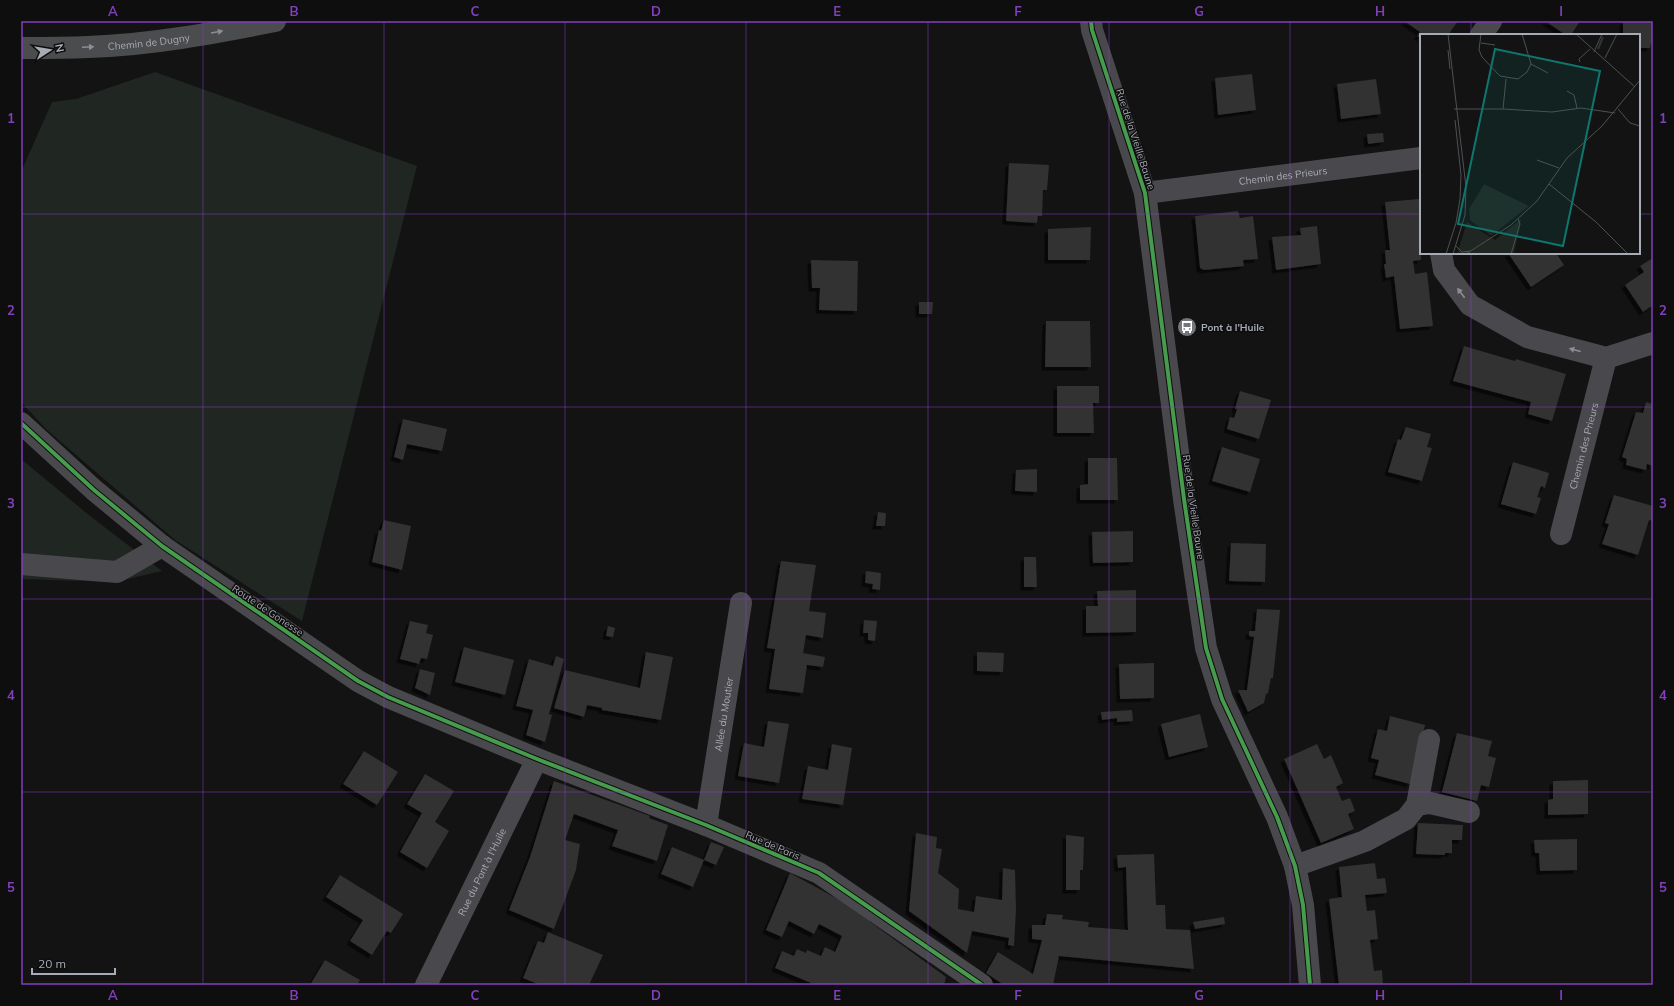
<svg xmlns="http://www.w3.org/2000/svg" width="1674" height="1006" font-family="Mulish,sans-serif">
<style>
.green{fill:#202621}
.building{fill:#313132;filter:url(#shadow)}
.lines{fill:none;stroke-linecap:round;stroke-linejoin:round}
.minor{stroke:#49494d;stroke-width:22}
.major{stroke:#4b4c4e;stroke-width:22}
.cycleway-casing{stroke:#0e0e0f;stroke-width:6}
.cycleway{stroke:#469c4c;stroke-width:4}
.oneway{fill:#8b8e95}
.oneway2{fill:#8b8e94}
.grid{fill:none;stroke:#823fbd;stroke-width:1;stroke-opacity:0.55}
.labels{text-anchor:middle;stroke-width:3;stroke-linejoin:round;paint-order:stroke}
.street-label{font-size:10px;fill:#a7abb3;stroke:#0e0e0f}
.poi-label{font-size:10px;font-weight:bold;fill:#a7abb3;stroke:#0e0e0f;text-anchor:start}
.inset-river{fill:none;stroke:#2f363b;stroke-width:2}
.inset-road{fill:none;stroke:#4e5054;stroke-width:1}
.view{fill:#0f766e;fill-opacity:0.15;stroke:#0f766e;stroke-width:2}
.inset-edge{fill:none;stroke:#a7abb3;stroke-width:2}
.neatline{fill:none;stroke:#823fbd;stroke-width:1.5}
.grid-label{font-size:13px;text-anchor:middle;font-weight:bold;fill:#823fbd}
</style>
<defs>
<filter id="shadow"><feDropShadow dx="-3.5" dy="3.5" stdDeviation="0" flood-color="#0009"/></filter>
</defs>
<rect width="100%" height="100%" fill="#131314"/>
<!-- green -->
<g class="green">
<path d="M155,72L417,166L302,621L175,540L47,430L21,402V172L52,102L76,99Z"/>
<path d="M21,459L90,516L162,571L115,582L21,579Z"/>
</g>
<!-- building -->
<g class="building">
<path d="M1404,21H1458L1448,35H1421V38L1417,36L1420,32Z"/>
<path d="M1545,21H1580L1571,35H1566Z"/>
<path d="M1623,21H1653V43H1651L1650,48H1639V35H1623Z"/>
<path d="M1252,74L1256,110L1218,115L1215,78Z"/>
<path d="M1376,79L1381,114L1341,119L1337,84Z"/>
<path d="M1383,133L1384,142L1368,144L1367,134Z"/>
<path d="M1009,163L1049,165L1047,190H1043L1042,216H1038L1037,223L1006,221Z"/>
<path d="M1419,199L1421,218V260L1413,261L1415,274L1427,272L1433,326L1400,329L1394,276L1386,278L1384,264H1386L1385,250H1390L1385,202Z"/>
<path d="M1238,211L1240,218L1253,216L1258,259L1243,260L1244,266L1204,270L1200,268L1195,216Z"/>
<path d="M1317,226L1321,264L1276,270L1272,237L1301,235L1300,228Z"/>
<path d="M1091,227L1090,260H1048V229Z"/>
<path d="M1508,253H1556L1564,265L1531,287Z"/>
<path d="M1653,258V305L1643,312L1625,285L1644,272L1640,266Z"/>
<path d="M811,260L858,261L857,311L819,310L820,288H812Z"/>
<path d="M919,302H933L932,314H919Z"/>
<path d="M1046,321H1090L1091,367H1045Z"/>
<path d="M1464,346L1515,361L1516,359L1566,374L1552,421L1528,414L1531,402L1453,381Z"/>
<path d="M1057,386H1099V403H1093L1094,433H1057Z"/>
<path d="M1240,391L1271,400L1259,439L1227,429L1230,417L1234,418L1237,409H1235Z"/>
<path d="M1646,402L1653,404V466L1647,464L1646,470L1626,465L1627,459L1622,457L1636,412L1643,413Z"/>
<path d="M403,419L447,429L442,451L407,444L403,460L394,457Z"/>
<path d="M1406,427L1431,434L1427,447L1432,448L1422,481L1388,472L1398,439L1401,440Z"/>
<path d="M1222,447L1260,459L1250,492L1212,481Z"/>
<path d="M1088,458H1117L1118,500H1080V485L1088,484Z"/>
<path d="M1513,462L1549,473L1545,488L1541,486L1537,497L1541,498L1536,514L1501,504Z"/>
<path d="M1037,469V492L1015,491L1016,470Z"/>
<path d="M1614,495L1653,506V521L1649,520L1638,555L1602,544L1609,524L1605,523Z"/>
<path d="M878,512L886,513L885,526H876Z"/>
<path d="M384,520L411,526L402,570L372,562L379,530L381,531Z"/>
<path d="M1133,531V562L1093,563L1092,532Z"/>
<path d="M1231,543L1266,544L1265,582L1229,581Z"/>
<path d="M1024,557H1036L1037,587H1024Z"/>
<path d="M781,561L816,565L809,611L826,613L823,638L806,635L803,653L825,657L823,667L807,665L803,693L769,689L775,649L767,648Z"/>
<path d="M866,571L881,573L880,590L872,589L873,584L865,583Z"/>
<path d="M1136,590V632L1086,633V606H1098L1097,591Z"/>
<path d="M1257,609L1280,610L1279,622L1273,678H1271L1268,693L1266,694L1264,703L1248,712L1238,690H1247L1254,637L1249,636V631H1255Z"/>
<path d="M864,620L877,621L875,641L868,640V633H863Z"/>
<path d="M410,621L428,625L426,633L433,635L427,659L421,658L419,664L400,659Z"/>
<path d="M608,626L615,628L613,637L606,636Z"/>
<path d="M464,647L514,660L505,695L455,682Z"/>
<path d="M646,652L673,657L661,720L602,710V708L587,705L584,717L554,708L565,670L640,688Z"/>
<path d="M977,652L1004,653L1003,672L977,671Z"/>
<path d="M556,656L564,659L549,714L552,715L545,742L526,735L533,710L516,706L529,659L553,666Z"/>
<path d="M1154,663V698L1120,699L1119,664Z"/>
<path d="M420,669L435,673L430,695L415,688Z"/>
<path d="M1132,710L1133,721L1117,722V718L1102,720L1101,712Z"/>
<path d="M1200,714L1208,747L1169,757L1161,724Z"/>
<path d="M1390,716L1425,725L1410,784L1375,775L1379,760L1371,758L1378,729L1387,731Z"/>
<path d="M768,721L789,724L779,783L738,776L744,743L764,747Z"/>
<path d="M1457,733L1492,741L1488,756L1496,758L1489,787L1481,785L1477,801L1442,792Z"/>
<path d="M832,744L852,748L843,805L802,799L808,766L828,770Z"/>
<path d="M1317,744L1324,759L1331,755L1343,783L1336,787L1342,801L1350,798L1355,811L1348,814L1354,829L1321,843L1284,759Z"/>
<path d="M364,751L398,772L377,805L343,784Z"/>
<path d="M425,774L454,791L435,822L449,831L427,868L400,852L422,813L407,804Z"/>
<path d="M1588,780V814L1548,815V800L1553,799V781Z"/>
<path d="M554,781L650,816L649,818L668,825L657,861L612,846L618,830L574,814L565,840L580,844L576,870L554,929L509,910L530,857Z"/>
<path d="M1418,823L1463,825L1462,840H1452V853H1445V855L1416,854Z"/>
<path d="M916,833L937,837L936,848L942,849L938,873L959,889L958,909L974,912L976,896L1002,900L1003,868L1015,870L1016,909L1014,946L1008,945L1009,938L972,931L967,953L909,911Z"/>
<path d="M1066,835L1084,837L1083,870H1080V890H1066Z"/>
<path d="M1577,839V870L1540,871L1539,853H1535L1534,840Z"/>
<path d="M711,842L724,847L716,865L704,860Z"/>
<path d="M672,847L704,860L693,887L661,874Z"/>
<path d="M1154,854L1156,905H1165L1166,929L1190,930L1194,969L1059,956L1053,985H1004L986,973L998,952L1033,974L1042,940L1032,939V925H1045L1047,914L1063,915L1062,919L1089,922L1088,927L1128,930L1126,867L1118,868L1117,855Z"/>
<path d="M1375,863L1377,879L1385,878L1387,893L1365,895L1367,911L1375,910L1378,939L1370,940L1374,971L1382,970L1383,985H1339L1329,899L1342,897L1339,867Z"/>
<path d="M790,873L871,917L869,921L946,977L944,985H816L775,968L782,951L794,956L797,949L806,953L807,950L821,956L825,947L835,952L842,936L819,924L814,934L789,921L782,937L766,930Z"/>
<path d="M340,875L403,914L391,933L387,931L372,955L350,941L363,920L326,897Z"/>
<path d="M1224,917L1225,924L1195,929L1193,922Z"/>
<path d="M548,932L603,955L589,985H540L523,978L538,941L544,943Z"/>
<path d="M325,960L360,980L357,985H310Z"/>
</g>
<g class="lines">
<!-- minor -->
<g class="minor">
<path d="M1091,21L1092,30L1145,193L1184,499L1206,648L1222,699L1277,817L1295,866L1303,905L1310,985"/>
<path d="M1481,35L1491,21"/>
<path id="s1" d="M1145,193L1421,158"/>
<path d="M1441,253L1444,270L1470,305L1527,337L1606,358L1653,343"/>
<path d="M21,423L94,490L162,546L358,681L388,697L537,759L706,825L819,873L982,985"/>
<path id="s2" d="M1561,534L1606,358"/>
<path d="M21,564L117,572L162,546"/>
<path d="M1417,805L1430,803L1469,812"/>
<path id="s3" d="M706,825L741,603"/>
<path d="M1295,866L1365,841L1406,819L1417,805L1429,740"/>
<path id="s4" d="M426,985L537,759"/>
</g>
<!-- major -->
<path class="major" id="s5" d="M21,48C43,48 66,48 88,47C151,45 214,33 275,21"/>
<!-- cycleway casing -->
<g class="cycleway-casing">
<g id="cycleway">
<path d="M1091,21L1092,30L1145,193L1184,499L1206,648L1222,699L1277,817L1295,866L1303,905L1310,985"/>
<path d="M21,423L94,490L162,546L358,681L388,697L537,759L706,825L819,873L982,985"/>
</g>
</g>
<!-- cycleway -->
<use href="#cycleway" class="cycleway"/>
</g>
<!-- one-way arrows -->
<defs><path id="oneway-solid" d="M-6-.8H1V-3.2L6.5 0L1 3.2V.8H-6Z"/></defs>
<g class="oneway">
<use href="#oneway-solid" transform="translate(217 32) rotate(-10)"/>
<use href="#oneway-solid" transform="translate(88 47) rotate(-2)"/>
</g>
<g class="oneway2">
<use href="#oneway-solid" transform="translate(1461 293) rotate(-127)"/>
<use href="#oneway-solid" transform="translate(1575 350) rotate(-165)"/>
</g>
<!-- grid -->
<path class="grid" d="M203,21V985M384,21V985M565,21V985M746,21V985M928,21V985M1109,21V985M1290,21V985M1471,21V35M21,214H1421M1639,214H1653M1471,253V985M21,407H1653M21,599H1653M21,792H1653"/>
<!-- icons -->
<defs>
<g id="bus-disc" transform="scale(1)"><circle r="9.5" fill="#73767b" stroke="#0e0e0f"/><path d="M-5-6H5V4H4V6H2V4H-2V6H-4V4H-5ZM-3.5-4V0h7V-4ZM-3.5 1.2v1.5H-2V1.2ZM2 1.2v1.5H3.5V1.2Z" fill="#fff"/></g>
</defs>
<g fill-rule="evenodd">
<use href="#bus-disc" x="1187" y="327"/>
</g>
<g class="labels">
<!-- street labels -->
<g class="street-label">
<text dy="4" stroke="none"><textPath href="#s5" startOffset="128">Chemin de Dugny</textPath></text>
<text transform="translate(1136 139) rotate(72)" y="4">Rue de la Vieille Baune</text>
<text dy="4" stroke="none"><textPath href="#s1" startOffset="139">Chemin des Prieurs</textPath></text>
<text dy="4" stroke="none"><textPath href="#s2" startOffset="91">Chemin des Prieurs</textPath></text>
<text transform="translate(1194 507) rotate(82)" y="4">Rue de la Vieille Baune</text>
<text transform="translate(268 610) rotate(34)" y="4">Route de Gonesse</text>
<text dy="4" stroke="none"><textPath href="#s3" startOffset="112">Allée du Moutier</textPath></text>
<text transform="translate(773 845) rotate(23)" y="4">Rue de Paris</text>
<text dy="4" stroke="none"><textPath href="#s4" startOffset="126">Rue du Pont à l'Huile</textPath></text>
</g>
<!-- poi labels -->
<g class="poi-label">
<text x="1201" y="331">Pont à l'Huile</text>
</g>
</g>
<!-- overview -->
<g transform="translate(1420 34)">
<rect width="220" height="220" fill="#131314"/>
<path d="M64,150L109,172L71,202L50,186L49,175ZM101,185L94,220H37L47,188L75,206Z" fill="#202621"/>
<path class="inset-river" d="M178,15L183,3"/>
<path class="inset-road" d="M28,0L46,153L45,181L33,220M61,0L59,16L62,23L80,42L98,45L107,38L111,30L102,0M156,0L215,53M61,9L75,11M28,16L30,35M174,18L182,0M185,24L197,0M160,28L159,25L170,15M111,30L128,39M147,57L154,61L157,74M34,75H83L132,78L161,74L195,79M83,75L86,45M198,75L210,89L220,92M117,126L139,134M129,150L176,188L208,220M36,212L42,218L50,217M26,220L36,189L40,165L41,141L35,86M46,220L91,191L117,167L147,124L182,92L220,46M91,220L100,190L98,185"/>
<path class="view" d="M75,15L180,37L143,212L38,190Z"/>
<rect width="220" height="220" class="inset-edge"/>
</g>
<!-- border -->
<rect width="1674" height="1006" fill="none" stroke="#0e0e0f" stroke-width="44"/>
<!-- north arrow -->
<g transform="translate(50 50) rotate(78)" stroke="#0e0e0f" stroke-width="3" paint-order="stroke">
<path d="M0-3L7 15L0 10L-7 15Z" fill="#a7abb3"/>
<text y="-6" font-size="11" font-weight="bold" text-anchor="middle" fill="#a7abb3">N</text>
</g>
<!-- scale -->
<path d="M32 968v6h83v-6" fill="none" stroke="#a7abb3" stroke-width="2"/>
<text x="38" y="968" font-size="12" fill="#a7abb3" stroke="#0e0e0f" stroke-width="3" paint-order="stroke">20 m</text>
<rect x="22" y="22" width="1630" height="962" class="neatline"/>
<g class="grid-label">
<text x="113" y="16">A</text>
<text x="294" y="16">B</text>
<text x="475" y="16">C</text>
<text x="656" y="16">D</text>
<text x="837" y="16">E</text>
<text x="1018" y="16">F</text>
<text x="1199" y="16">G</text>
<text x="1380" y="16">H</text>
<text x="1561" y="16">I</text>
<text x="11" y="123">1</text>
<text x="1663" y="123">1</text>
<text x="11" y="315">2</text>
<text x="1663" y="315">2</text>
<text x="11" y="508">3</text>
<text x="1663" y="508">3</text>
<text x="11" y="700">4</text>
<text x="1663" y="700">4</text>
<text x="11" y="892">5</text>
<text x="1663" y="892">5</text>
<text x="113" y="1000">A</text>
<text x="294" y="1000">B</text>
<text x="475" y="1000">C</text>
<text x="656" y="1000">D</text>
<text x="837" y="1000">E</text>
<text x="1018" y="1000">F</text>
<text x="1199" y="1000">G</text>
<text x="1380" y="1000">H</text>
<text x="1561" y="1000">I</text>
</g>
</svg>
